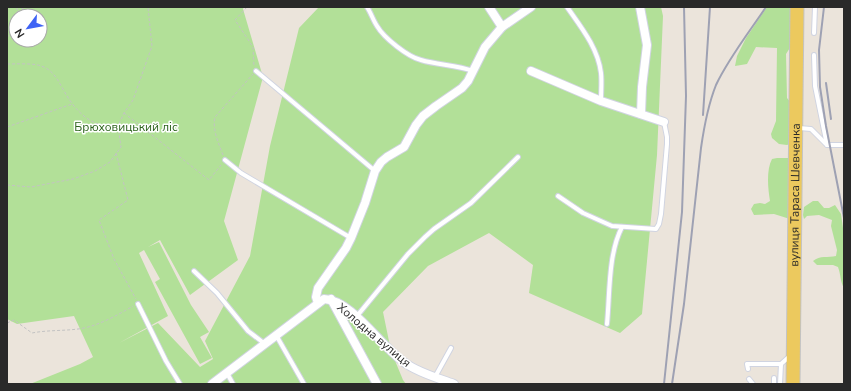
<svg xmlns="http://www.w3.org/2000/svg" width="851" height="391" font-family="'Nunito Sans',sans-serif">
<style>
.green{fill:#b2e098;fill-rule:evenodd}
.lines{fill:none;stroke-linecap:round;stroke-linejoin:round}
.lane-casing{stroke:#d0d4e1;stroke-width:6}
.street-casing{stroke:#d0d4e1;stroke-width:10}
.primary-casing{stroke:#c3c3c3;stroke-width:15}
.path{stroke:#c3c3c3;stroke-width:1;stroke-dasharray:3 2;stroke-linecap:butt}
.lane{stroke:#fff;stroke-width:4}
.street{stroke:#fff;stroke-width:8}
.primary{stroke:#ecc95e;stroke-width:13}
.rail{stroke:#9ea1b3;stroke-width:2}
.labels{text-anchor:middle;stroke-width:3;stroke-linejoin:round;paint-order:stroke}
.park-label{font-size:12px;fill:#2b631b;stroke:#fff}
.street-label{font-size:12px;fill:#292929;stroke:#fff}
</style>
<rect width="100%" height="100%" fill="#ebe4db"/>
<!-- green -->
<g class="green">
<path d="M7,7H244L243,9L263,77L224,221L238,260L190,295L160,240L148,247L159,242L191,305L209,332L200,337L212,358L200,364L155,282L160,279L144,250L139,253L168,316L119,343L158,323L200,367L213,359L205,341L250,256L270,146L299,28L319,7H661L663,16L657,155L642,314L620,333L529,293L533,265L489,233L428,266L383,312L391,351L403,380L406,384H30L80,364L93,357L74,316L17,324L7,319ZM16,16H40V40H16Z"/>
<path d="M767,7H792L793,43L786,54L787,98L792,104V143L787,145L779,144L772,138L771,134L776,121L777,48L756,47L747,64L735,66L737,56L746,38Z"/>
<path d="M777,158H789L791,163L790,219L774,214L754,215L751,209L754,204L760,203L765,204L770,201C768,189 766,170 772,159Z"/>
<path d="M813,201H818L824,208H829L835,205L841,214L844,235V288C840,281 841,275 838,267L833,265H817L813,261C820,255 828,258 836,256L837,250L831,226L832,220L819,215L807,216L804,219L803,215L804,207Z"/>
</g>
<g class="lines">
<!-- lane casing -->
<g class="lane-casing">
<g id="lane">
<path d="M367,7C371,13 373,20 377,26C384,38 408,57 421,60C438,65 456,65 473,71"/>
<path d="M567,7C581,27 598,48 601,73C602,82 601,91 601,101"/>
<path d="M814,33L815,7"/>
<path d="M814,55L815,86L827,145"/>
<path d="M256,71L375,171"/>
<path d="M799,128L811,129L827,145H844"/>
<path d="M225,160L241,173L351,238"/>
<path d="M558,196L583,213L612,226L656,229L659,224L661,214L667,144V137L664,122"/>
<path d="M194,271L217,293L248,331L265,344"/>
<path d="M138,304L166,361L180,384"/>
<path d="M357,316L408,254L425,237L434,229L471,203L518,157"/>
<path d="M607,324C610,293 608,254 622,227"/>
<path d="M276,335L304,384"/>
<path d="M748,369L747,364H781"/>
<path d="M227,373L233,384"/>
<path d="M435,377L451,348"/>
<path d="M774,378V384"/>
<path d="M749,379L753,384"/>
<path d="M780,384L781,364L791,355"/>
</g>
</g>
<!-- street casing -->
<g class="street-casing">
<g id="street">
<path d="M489,7L502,27"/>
<path d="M640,7L647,45L642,87L641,114"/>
<path d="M531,71L601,101L664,122"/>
<path d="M331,299L377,384"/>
<path d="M318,303L316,297L318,288L346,248L351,238L365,203L375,171L381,162L387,157L404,147L416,125L423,116L436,106L462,88L468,81L485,47L502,27L531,7"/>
<path d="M212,384L324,299C352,300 382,348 405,363C419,373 438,378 454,384"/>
</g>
</g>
<!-- primary casing -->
<g class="primary-casing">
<g id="primary">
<path id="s1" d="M793,384L797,7"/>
</g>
</g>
<!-- path -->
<g class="path">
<path d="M17,7V16"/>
<path d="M247,7L235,20L253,47L254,67"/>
<path d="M17,12L25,7"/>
<path d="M7,38L16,23"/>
<path d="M7,64C15,64 35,63 41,66C55,70 60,85 67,96C78,114 95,129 117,126"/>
<path d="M124,113L209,180L221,165"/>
<path d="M7,127L72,104"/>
<path d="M116,153L128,200L99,220L114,259L136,299"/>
<path d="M223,155C219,144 212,130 215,117L253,74"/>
<path d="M7,185L31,187L73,179L95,171L110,162L121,147L118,126L124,113L133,100L152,46L148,7"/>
<path d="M7,323L14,320L32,333C47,330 63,331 78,329C96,327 118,315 133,306"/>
</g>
<!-- lane -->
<use href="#lane" class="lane"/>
<!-- street -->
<use href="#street" class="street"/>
<!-- primary -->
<use href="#primary" class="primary"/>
<!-- rail -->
<g class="rail">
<path d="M824,7L819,50L820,87L826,126L844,218"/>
<path d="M826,83L831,119"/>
<path d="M703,115L710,7"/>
<path d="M664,384L682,212L686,96L684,7"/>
<path d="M672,384L684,304L701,148C704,127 708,105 716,85C728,59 750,31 766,7"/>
</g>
</g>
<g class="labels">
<!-- park labels -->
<g class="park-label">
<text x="126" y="131">Брюховицький ліс</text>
</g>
<!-- street labels -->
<g class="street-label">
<text dy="4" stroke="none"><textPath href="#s1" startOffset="189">вулиця Тараса Шевченка</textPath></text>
<text transform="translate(374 335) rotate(40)" y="4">Холодна вулиця</text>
</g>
</g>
<!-- border -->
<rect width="851" height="391" fill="none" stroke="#292929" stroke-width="16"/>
<!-- north arrow -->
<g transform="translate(28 28) rotate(238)"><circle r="19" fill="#ffffff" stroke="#a9a9a9"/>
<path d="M0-3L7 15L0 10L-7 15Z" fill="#3e63f5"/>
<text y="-6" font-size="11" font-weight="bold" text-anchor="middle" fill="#292929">N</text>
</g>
</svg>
